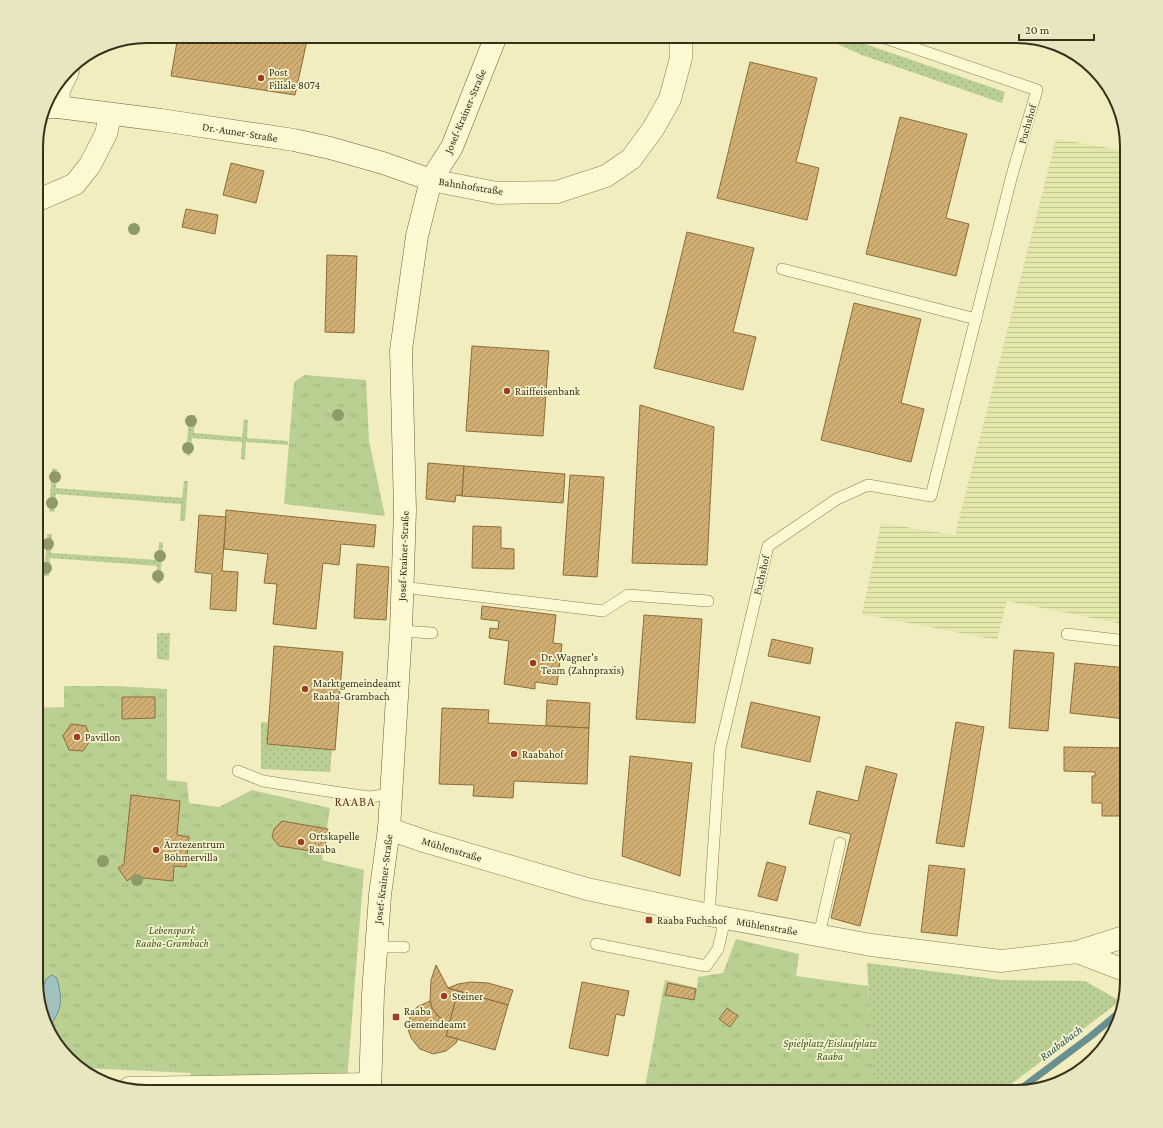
<svg xmlns="http://www.w3.org/2000/svg" width="1163" height="1128" font-family="'Crimson Pro',serif">
<style>
.farmland{fill:url(#farmland-rules)}
.grass{fill:url(#grass-dots)}
.park{fill:url(#park-tufts)}
.water{fill:#a2c2c0;stroke:#69908f}
.lines{fill:none;stroke-linecap:round;stroke-linejoin:round}
.stream{stroke:#69908f;stroke-width:7}
.building{fill:url(#building-hatch);stroke:#8b6c3a}
.service-casing{stroke:#8a7e56;stroke-width:12}
.minor-casing{stroke:#8a7e56;stroke-width:23}
.tertiary-casing{stroke:#8a7e56;stroke-width:23}
.secondary-casing{stroke:#6c5e39;stroke-width:23}
.service{stroke:#fbf8d2;stroke-width:11}
.minor{stroke:#fbf8d2;stroke-width:22}
.tertiary{stroke:#fbf8d2;stroke-width:22}
.secondary{stroke:#fbf8d2;stroke-width:22}
.tree{fill:#8e9a68}
.poi-dot{fill:#9d3d22;stroke:#f7f5cf;stroke-width:1.5}
.labels{text-anchor:middle;stroke-width:3.5;stroke-linejoin:round;paint-order:stroke}
.poi-label{font-size:11px;fill:#39301c;stroke:#f7f5cf;text-anchor:start}
.street-label{font-size:11px;fill:#39301c;stroke:#f7f5cf}
.park-label{font-size:11px;font-style:italic;fill:#3d5621;stroke:#f7f5cf}
.water-label{font-size:12px;font-style:italic;fill:#2a5259;stroke:#f7f5cf}
.quarter-label{font-size:13px;letter-spacing:1px;fill:#683b18;stroke:#f7f5cf}
.rim{fill:none;stroke:#39301c;stroke-width:2}
</style>
<defs>
<pattern id="farmland-rules" width="6" height="5" patternUnits="userSpaceOnUse"><rect width="6" height="5" fill="#e3e7ab"/><path d="M0 2.5h6" fill="none" stroke="#c4c693"/></pattern>
<pattern id="grass-dots" width="8" height="8" patternUnits="userSpaceOnUse"><rect width="8" height="8" fill="#bacf92"/><path d="M2 2h.1M6 6h.1" fill="none" stroke="#a1b27d" stroke-width="1.8" stroke-linecap="round"/></pattern>
<pattern id="park-tufts" width="24" height="20" patternUnits="userSpaceOnUse"><rect width="24" height="20" fill="#bacf92"/><path d="M3 7l-1-3M5 7V3M7 7l1-3M15 17l-1-3M17 17v-4M19 17l1-3" fill="none" stroke="#a1b27d"/></pattern>
<pattern id="building-hatch" width="6" height="6" patternUnits="userSpaceOnUse"><rect width="6" height="6" fill="#d1af72"/><path d="M-1 1l2-2M0 6l6-6M5 7l2-2" fill="none" stroke="#ab8f5d"/></pattern>
</defs>
<rect width="100%" height="100%" fill="#f1edbf"/>
<!-- farmland -->
<path class="farmland" d="M1056,139L1127,151V625L1007,601L997,640L862,614L881,523L955,535Z"/>
<!-- grass -->
<g class="grass">
<path d="M819,36H848L868,45L1005,92L1002,103L862,55Z"/>
<path d="M189,415H195L194,433L242,437L244,419L248,420L247,438L288,441V445L246,442L245,460L241,459L242,442L192,438L190,456L186,455Z"/>
<path d="M52,469H57L56,488L182,498L184,481H188L185,521H180L181,504L56,494L54,512L49,511Z"/>
<path d="M47,534H52L51,553L158,560L159,542L163,543L160,584L156,583L157,566L50,558L49,576H44Z"/>
<path d="M157,633H170L169,660L157,659Z"/>
<path d="M261,722L271,723L270,745L332,749L330,772L261,769Z"/>
<path d="M867,963L1002,980L1085,981L1120,1001L1010,1085L990,1092H874Z"/>
</g>
<!-- park -->
<g class="park">
<path d="M305,375L366,380L369,441L385,516L284,504L294,382Z"/>
<path d="M64,686H115L167,689V780L187,782L189,803L219,807L252,790L330,808L322,860L364,870L347,1080L187,1092L191,1073L83,1068L64,1054L44,1023L36,981V708L64,707Z"/>
<path d="M736,939L799,954L796,976L868,986L875,1092H644L665,980L697,988L698,977L723,973Z"/>
</g>
<!-- water -->
<path class="water" d="M52,975L57,978C62,998 63,1009 50,1025L44,1023C41,1004 39,997 46,979Z"/>
<g class="lines">
<!-- stream -->
<path class="stream" d="M1015,1092L1019,1090L1091,1036L1121,1011"/>
</g>
<!-- building -->
<g class="building">
<path d="M178,36H237L261,40V36H308L295,95L171,76Z"/>
<path d="M750,62L817,78L796,162L819,168L807,220L717,198Z"/>
<path d="M900,117L967,134L946,218L969,224L956,276L866,254Z"/>
<path d="M231,163L264,171L256,203L223,195Z"/>
<path d="M186,209L218,215L215,234L182,227Z"/>
<path d="M687,232L754,248L733,332L756,337L743,390L654,368Z"/>
<path d="M327,255L357,256L354,333L325,332Z"/>
<path d="M854,303L921,319L901,403L924,409L911,462L821,440Z"/>
<path d="M472,346L549,351L543,436L466,431Z"/>
<path d="M640,405L714,427L707,565L632,563Z"/>
<path d="M428,463L464,466L462,496L456,495L455,502L426,499Z"/>
<path d="M464,466L565,474L563,503L462,496Z"/>
<path d="M570,475L604,477L597,577L563,575Z"/>
<path d="M226,510L376,525L374,547L341,544L339,565L323,563L316,629L273,624L277,584L264,583L268,554L224,549Z"/>
<path d="M199,515L226,517L222,571L238,572L236,611L210,609L212,574L195,572Z"/>
<path d="M473,526L501,527V548L514,549V569L472,568Z"/>
<path d="M357,564L389,567L386,620L354,618Z"/>
<path d="M482,606L556,615L553,643L562,644L557,685L535,682V689L504,684L509,641L489,638L490,628L498,629L499,621L481,619Z"/>
<path d="M644,615L702,619L695,723L636,719Z"/>
<path d="M772,639L813,648L810,664L768,656Z"/>
<path d="M274,646L343,652L335,750L267,744Z"/>
<path d="M1014,650L1054,653L1048,731L1009,728Z"/>
<path d="M1075,663L1127,668L1126,719L1070,713Z"/>
<path d="M122,697H155V718L122,719Z"/>
<path d="M547,700L590,703L589,728L546,726Z"/>
<path d="M751,702L820,717L810,762L741,747Z"/>
<path d="M442,708L489,710L488,723L589,728L587,784L514,781L513,798L473,796L474,785L439,784Z"/>
<path d="M956,722L984,727L964,847L936,843Z"/>
<path d="M71,724L86,726L91,739L83,751L69,750L63,736Z"/>
<path d="M1064,747L1127,748V816H1102V803H1092V776H1095V772L1064,771Z"/>
<path d="M630,756L692,763L680,876L622,856Z"/>
<path d="M866,766L897,774L860,926L831,918L851,834L809,824L817,791L858,801Z"/>
<path d="M131,795L180,801L177,835L189,837L186,867L174,866L173,881L133,877L127,881L118,868L124,864Z"/>
<path d="M282,821L328,829L324,853L279,846L272,837L274,829Z"/>
<path d="M767,862L786,867L777,901L758,896Z"/>
<path d="M929,865L965,869L957,936L921,932Z"/>
<path d="M436,965L448,988L458,991L449,1025L437,1015L432,1008L430,1001L431,980Z"/>
<path d="M471,982L488,983L513,990L508,1005L448,988L458,984Z"/>
<path d="M582,982L629,991L624,1016L616,1014L608,1056L569,1048Z"/>
<path d="M668,983L696,989L694,1000L665,995Z"/>
<path d="M458,991L508,1005L495,1050L446,1036Z"/>
<path d="M430,1001L432,1008L437,1015L449,1025L446,1036L458,1039L456,1043L446,1051L433,1054L420,1049L411,1038L408,1029L410,1017L417,1007Z"/>
<path d="M727,1008L738,1016L730,1027L719,1019Z"/>
</g>
<g class="lines">
<!-- service casing -->
<g class="service-casing">
<g id="service">
<path d="M782,269L976,319"/>
<path d="M402,587L603,611L628,595L708,601"/>
<path d="M401,631L432,633"/>
<path d="M1067,634L1127,641"/>
<path d="M238,771L263,781L341,793L369,797L391,794"/>
<path d="M709,915L720,749L768,546L837,499L868,485L931,496L1012,175L1037,90L879,36"/>
<path d="M819,935L840,843"/>
<path d="M596,944L706,966L718,949L725,919"/>
<path d="M376,947H404"/>
</g>
</g>
<!-- minor casing -->
<g class="minor-casing">
<g id="minor">
<path d="M58,107L59,90L68,71"/>
<path d="M36,201L75,184L90,165L106,134L108,125L109,114"/>
<path d="M1077,952L1127,936"/>
<path d="M129,1088L370,1084"/>
</g>
</g>
<!-- tertiary casing -->
<g class="tertiary-casing">
<g id="tertiary">
<path d="M431,180L497,193L557,192L606,176L631,159L653,129L670,99L681,58V36"/>
<path d="M389,829L427,842L587,889L709,915L871,945L1001,961L1077,952L1127,971"/>
</g>
</g>
<!-- secondary casing -->
<g class="secondary-casing">
<g id="secondary">
<path d="M45,107H58L161,120L294,140L330,148L383,163L431,180"/>
<path d="M370,1092L373,994L380,895L389,829L401,631L405,510L401,350L417,236L431,180L452,147L496,36"/>
</g>
</g>
<!-- service -->
<use href="#service" class="service"/>
<!-- minor -->
<use href="#minor" class="minor"/>
<!-- tertiary -->
<use href="#tertiary" class="tertiary"/>
<!-- secondary -->
<use href="#secondary" class="secondary"/>
</g>
<!-- trees -->
<g class="tree">
<circle cx="134" cy="229" r="6"/>
<circle cx="338" cy="415" r="6"/>
<circle cx="191" cy="421" r="6"/>
<circle cx="188" cy="448" r="6"/>
<circle cx="55" cy="477" r="6"/>
<circle cx="52" cy="503" r="6"/>
<circle cx="48" cy="544" r="6"/>
<circle cx="160" cy="556" r="6"/>
<circle cx="46" cy="568" r="6"/>
<circle cx="158" cy="576" r="6"/>
<circle cx="103" cy="861" r="6"/>
<circle cx="137" cy="880" r="6"/>
</g>
<!-- markers -->
<g class="poi-dot">
<circle cx="261" cy="78" r="4"/>
<circle cx="507" cy="391" r="4"/>
<circle cx="533" cy="663" r="4"/>
<circle cx="305" cy="689" r="4"/>
<circle cx="77" cy="737" r="4"/>
<circle cx="514" cy="754" r="4"/>
<circle cx="301" cy="842" r="4"/>
<circle cx="156" cy="850" r="4"/>
<rect x="645" y="916" width="8" height="8" rx="2"/>
<circle cx="444" cy="996" r="4"/>
<rect x="392" y="1013" width="8" height="8" rx="2"/>
</g>
<g class="labels">
<!-- poi labels -->
<g class="poi-label">
<text x="269" y="76">Post<tspan x="269" dy="13">Filiale 8074</tspan></text>
<text x="515" y="395">Raiffeisenbank</text>
<text x="541" y="661">Dr. Wagner's<tspan x="541" dy="13">Team (Zahnpraxis)</tspan></text>
<text x="313" y="687">Marktgemeindeamt<tspan x="313" dy="13">Raaba-Grambach</tspan></text>
<text x="85" y="741">Pavillon</text>
<text x="522" y="758">Raabahof</text>
<text x="309" y="840">Ortskapelle<tspan x="309" dy="13">Raaba</tspan></text>
<text x="164" y="848">Ärztezentrum<tspan x="164" dy="13">Böhmervilla</tspan></text>
<text x="657" y="924">Raaba Fuchshof</text>
<text x="452" y="1000">Steiner</text>
<text x="404" y="1015">Raaba<tspan x="404" dy="13">Gemeindeamt</tspan></text>
</g>
<!-- street labels -->
<g class="street-label">
<text transform="translate(465 111) rotate(-67)" y="4">Josef-Krainer-Straße</text>
<text transform="translate(1027 124) rotate(-74)" y="4">Fuchshof</text>
<text transform="translate(240 132) rotate(9)" y="4">Dr.-Auner-Straße</text>
<text transform="translate(471 186) rotate(9)" y="4">Bahnhofstraße</text>
<text transform="translate(403 556) rotate(-88)" y="4">Josef-Krainer-Straße</text>
<text transform="translate(761 575) rotate(-77)" y="4">Fuchshof</text>
<text transform="translate(452 849) rotate(17)" y="4">Mühlenstraße</text>
<text transform="translate(383 879) rotate(-83)" y="4">Josef-Krainer-Straße</text>
<text transform="translate(767 926) rotate(10)" y="4">Mühlenstraße</text>
</g>
<!-- park labels -->
<g class="park-label">
<text x="172" y="934">Lebenspark<tspan x="172" dy="13">Raaba-Grambach</tspan></text>
<text x="830" y="1047">Spielplatz/Eislaufplatz<tspan x="830" dy="13">Raaba</tspan></text>
</g>
<!-- water labels -->
<g class="water-label">
<text transform="translate(1061 1043) rotate(-37)" y="4">Raababach</text>
</g>
<!-- quarter labels -->
<g class="quarter-label">
<text x="355" y="806">RAABA</text>
</g>
</g>
<!-- crop -->
<path d="M0 0H1163V1128H0ZM147 43H1016A104 104 0 0 1 1120 147V981A104 104 0 0 1 1016 1085H147A104 104 0 0 1 43 981V147A104 104 0 0 1 147 43Z" fill="#e8e5c1" fill-rule="evenodd"/>
<path class="rim" d="M147 43H1016A104 104 0 0 1 1120 147V981A104 104 0 0 1 1016 1085H147A104 104 0 0 1 43 981V147A104 104 0 0 1 147 43Z"/>
<!-- scale -->
<path d="M1019 34v6h75v-6" fill="none" stroke="#39301c" stroke-width="2"/>
<text x="1025" y="34" font-size="12" fill="#39301c" stroke="#f7f5cf" stroke-width="3" paint-order="stroke">20 m</text>
</svg>
